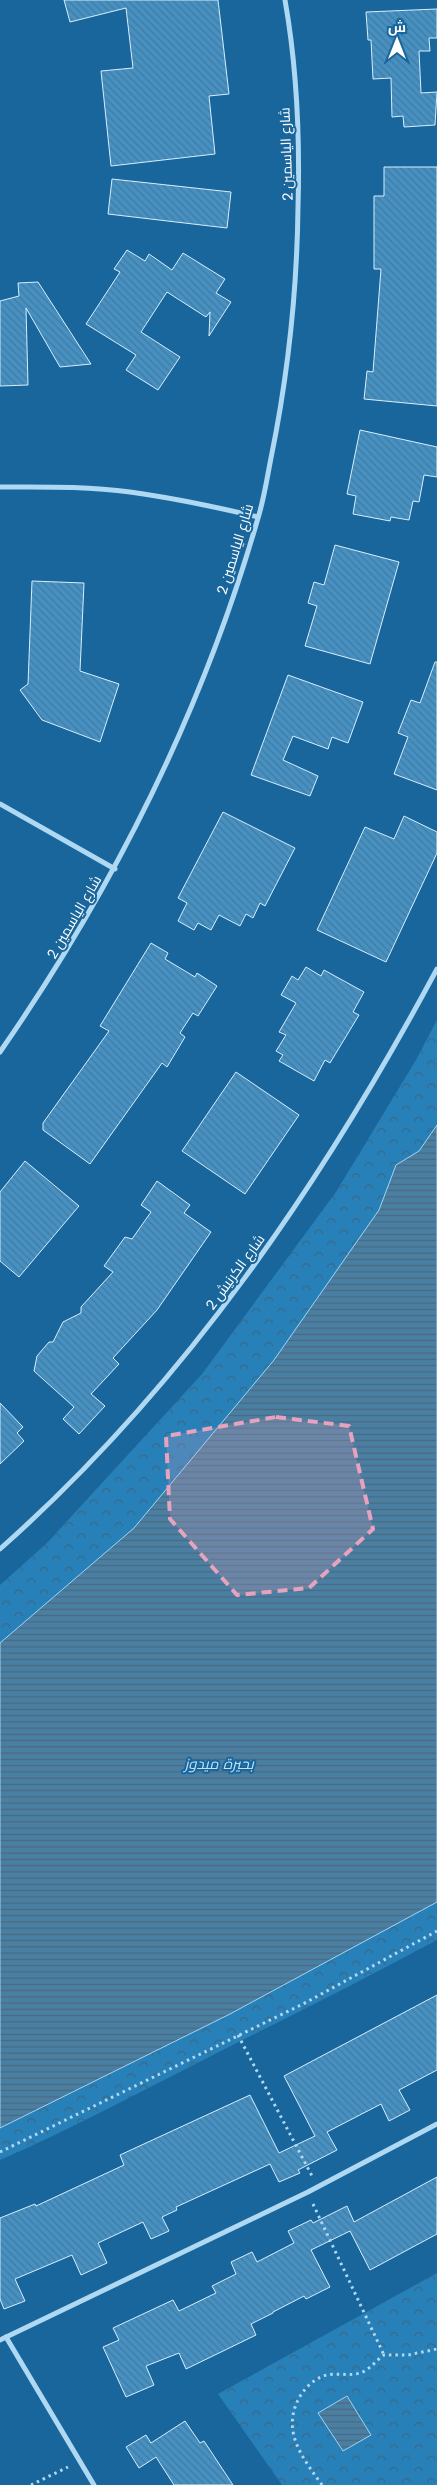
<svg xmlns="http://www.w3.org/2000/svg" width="437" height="2485" font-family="Poppins,Cairo,sans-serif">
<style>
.forest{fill:url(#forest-crowns)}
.water{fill:url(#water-rules);stroke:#a2d5f4}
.building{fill:url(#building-back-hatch);stroke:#d7eefc}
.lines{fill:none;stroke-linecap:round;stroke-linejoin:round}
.path{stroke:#afd8f2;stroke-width:3;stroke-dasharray:2.5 4;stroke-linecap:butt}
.street{stroke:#afd8f2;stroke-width:5}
.marked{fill:#e7a3bd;fill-opacity:0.2;stroke:#e7a3bd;stroke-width:4;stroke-dasharray:10 6;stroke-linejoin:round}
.labels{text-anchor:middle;stroke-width:4;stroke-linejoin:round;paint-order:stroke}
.street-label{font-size:14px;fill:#fff;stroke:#19669c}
.water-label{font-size:15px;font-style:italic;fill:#bfe2f8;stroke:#19669c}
</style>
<defs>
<pattern id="forest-crowns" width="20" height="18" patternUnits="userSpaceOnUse" patternTransform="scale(1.25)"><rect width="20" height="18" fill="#2880b8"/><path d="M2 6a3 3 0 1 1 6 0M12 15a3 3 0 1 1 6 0" fill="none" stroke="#386987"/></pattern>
<pattern id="water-rules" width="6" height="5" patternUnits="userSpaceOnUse" patternTransform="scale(1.25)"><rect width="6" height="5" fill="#4a7fa4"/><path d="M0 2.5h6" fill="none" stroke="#4b687c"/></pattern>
<pattern id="building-back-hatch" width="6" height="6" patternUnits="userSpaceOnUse" patternTransform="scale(1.25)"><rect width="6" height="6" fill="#4591c4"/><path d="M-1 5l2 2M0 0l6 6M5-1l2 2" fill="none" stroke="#47799a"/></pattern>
</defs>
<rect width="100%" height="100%" fill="#19669c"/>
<!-- forest -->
<g class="forest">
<path d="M437,1020V1940C361,1981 284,2019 207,2058C138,2093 71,2129 0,2160V1585L47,1543L202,1374L336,1192L416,1060Z"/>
<path d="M437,2273V2485H282L218,2394Z"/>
</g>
<!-- water -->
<g class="water">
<path d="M437,1125V1902L230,2014L0,2128V1643L134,1528L274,1360L379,1210L396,1165L419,1151Z"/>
<path d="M347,2396L371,2435L343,2451L318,2413Z"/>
</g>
<!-- building -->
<g class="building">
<path d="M64,0H218L229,94L209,96L215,154L111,166L101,71L133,68L126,8L70,22Z"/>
<path d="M437,9V38H429L430,51H419L421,93L437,92L435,125L404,127L403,116L392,117L391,78L373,79L371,40H368L366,12Z"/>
<path d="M384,167H437V406L364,399L367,371L373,372L381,269H374V196H384Z"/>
<path d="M112,179L231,192L227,228L108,214Z"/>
<path d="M127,250L145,261L149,254L172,270L183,253L225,279L216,293L231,302L209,336L210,312L206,317L167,292L141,332L180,357L158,390L126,370L136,355L86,324L120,272L114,269Z"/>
<path d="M38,282L91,364L60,367L26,308L28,385L0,386V301L19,296L18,283Z"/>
<path d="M360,430L437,447V477L424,475L419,502L413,501L409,520L391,517L390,521L353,514L356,496L347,494Z"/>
<path d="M335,545L399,562L370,664L305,646L317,606L308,603L314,582L324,585Z"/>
<path d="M32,581L84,583L80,671L119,684L100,742L42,720L20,690L28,684Z"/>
<path d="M435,662H437V790L394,774L408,737L398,733L411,700L420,703Z"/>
<path d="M288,675L363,702L348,743L332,737L328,749L293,736L283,760L318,776L310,796L251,775Z"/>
<path d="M223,812L295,848L265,906L260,903L253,918L246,914L240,926L219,915L211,930L198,923L194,930L178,921L187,903L178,898Z"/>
<path d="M404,816L437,832V853L386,962L317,930L365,827L394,839Z"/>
<path d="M151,943L168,953L165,959L195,977L197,973L217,986L198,1016L193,1013L180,1033L185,1037L167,1067L162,1063L90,1164L43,1130V1123L109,1031L100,1026Z"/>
<path d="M306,967L321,976L324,970L364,992L353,1012L359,1015L330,1063L325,1060L314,1081L279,1061L283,1055L276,1051L286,1035L279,1032L296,1003L281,995L292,976L298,980Z"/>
<path d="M236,1072L299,1115L245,1194L182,1151Z"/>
<path d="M25,1161L79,1206L19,1277L0,1261V1192Z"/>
<path d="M157,1181L190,1205L184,1213L211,1232L157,1310L113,1358L119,1364L91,1394L105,1406L79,1434L63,1419L74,1407L34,1371L37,1356L49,1342H53L63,1322L81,1313V1307L113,1272L104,1266L125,1237L132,1239L151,1212L141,1205Z"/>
<path d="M0,1403L23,1427L17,1433L24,1441L0,1464Z"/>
<path d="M437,1995V2070L399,2090L410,2110L389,2121L381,2104L327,2132L337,2150L298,2170L300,2173L279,2182L270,2164L176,2207L177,2210L162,2217L169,2231L151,2239L143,2222L98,2243L107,2263L81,2275L72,2255L15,2279L25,2301L4,2309L0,2299V2218L35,2204L36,2206L124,2165L120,2155L250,2095L279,2153L315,2136L284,2076Z"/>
<path d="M437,2177V2234L370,2270L350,2231L311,2250L330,2287L306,2299L304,2296L273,2312V2313L251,2324L256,2335L186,2369L179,2353L146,2366L154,2385L126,2397L103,2347L119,2340L113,2328L173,2300L179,2311L216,2293L212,2286L236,2274L231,2262L252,2252L257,2262L294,2243L288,2231L311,2220L313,2223L347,2206L354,2222Z"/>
<path d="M185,2421L200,2443L204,2441L233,2485H174L156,2457L139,2468L126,2447L146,2435L151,2443Z"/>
</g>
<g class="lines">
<!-- path -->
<g class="path">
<path d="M238,2035L312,2176"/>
<path d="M0,2152L303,2004L437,1931"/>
<path d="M313,2204L384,2355"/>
<path d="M31,2485L68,2467"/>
<path d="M322,2485C303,2458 281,2432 299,2398C304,2389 312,2381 321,2377C334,2371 347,2377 360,2373C370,2370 376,2360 384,2355H408L437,2349"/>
</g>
<!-- street -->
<g class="street">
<path d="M0,487C43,487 87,486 130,492C174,498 216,507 258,517"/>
<path d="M0,804L115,869"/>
<path d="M0,1052C113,889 203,710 258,518C264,499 267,478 271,458C288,375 297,292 298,207C300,138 297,68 285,0"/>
<path d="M0,1549C184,1386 321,1185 437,969"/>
<path d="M6,2337L94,2485"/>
<path d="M0,2340L308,2192L437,2124"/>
</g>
</g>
<!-- marked area -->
<path class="marked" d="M276,1417L349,1426L373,1529L309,1588L237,1595L170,1519L166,1436Z"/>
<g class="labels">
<!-- street labels -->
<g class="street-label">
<text transform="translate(286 154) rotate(-92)" y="5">شارع الياسمين 2</text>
<text transform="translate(235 549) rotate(-73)" y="5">شارع الياسمين 2</text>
<text transform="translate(74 917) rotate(-60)" y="5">شارع الياسمين 2</text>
<text transform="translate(235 1272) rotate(-54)" y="5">شارع الكرنيش 2</text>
</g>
<!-- water labels -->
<g class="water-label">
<text x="219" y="1769">بحيرة ميدوز</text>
</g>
</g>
<!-- north arrow -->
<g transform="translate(397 40)" stroke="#19669c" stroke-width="4" paint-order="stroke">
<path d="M0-4L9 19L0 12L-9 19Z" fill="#ffffff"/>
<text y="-8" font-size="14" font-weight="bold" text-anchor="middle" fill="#ffffff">ش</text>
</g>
</svg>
